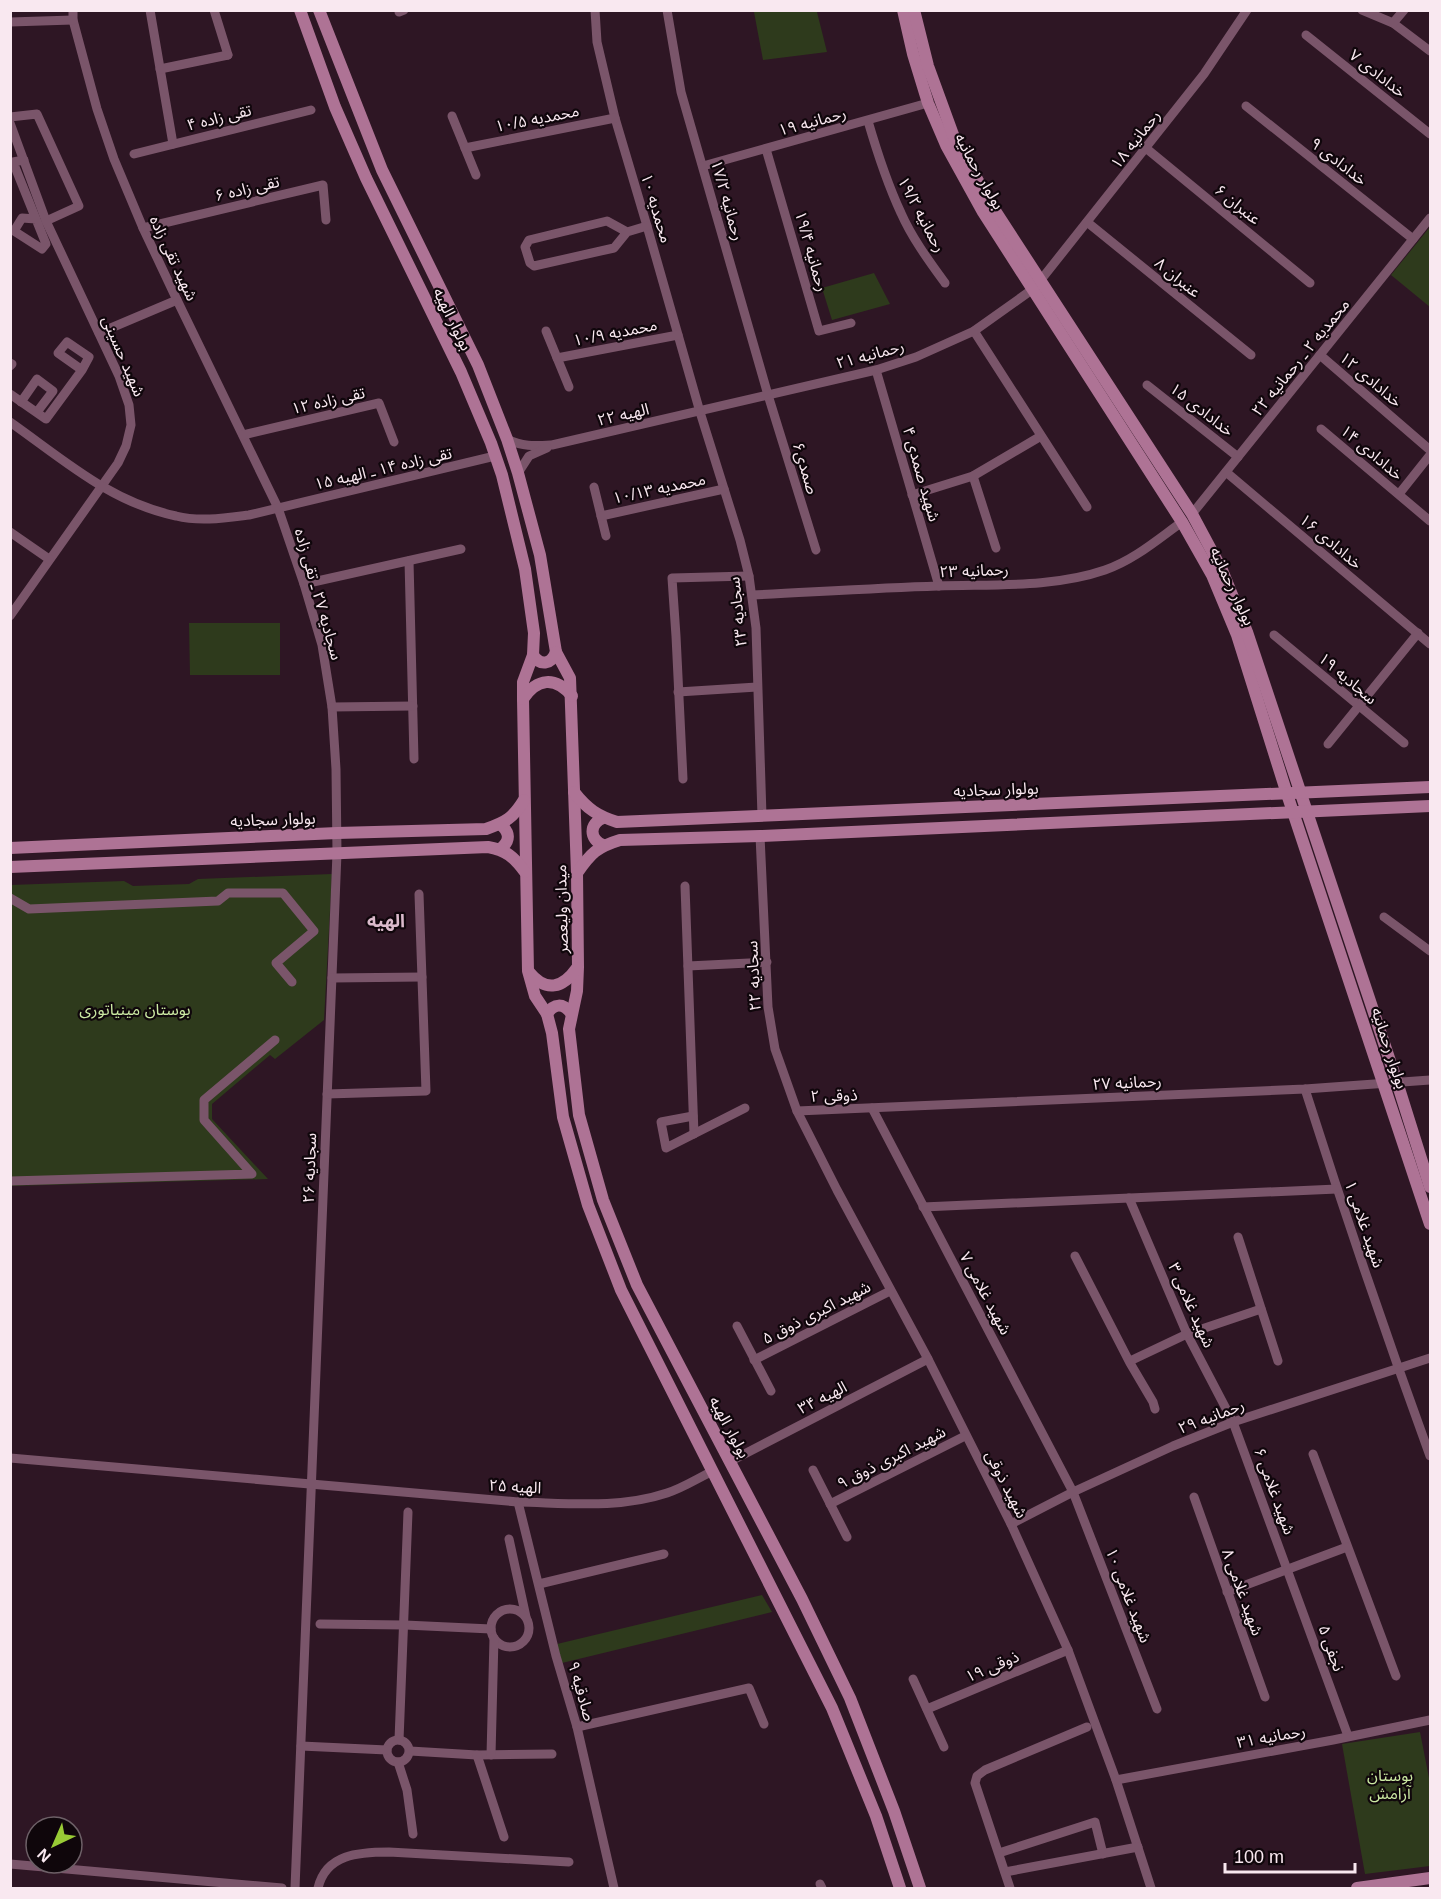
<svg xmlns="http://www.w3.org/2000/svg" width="1441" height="1899" font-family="Helvetica,'Noto Sans Arabic',sans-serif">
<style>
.green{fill:#2e3a1c}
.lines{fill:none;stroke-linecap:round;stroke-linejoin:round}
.street{stroke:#7a556a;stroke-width:9}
.secondary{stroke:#ae7395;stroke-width:12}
.labels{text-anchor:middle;stroke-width:4.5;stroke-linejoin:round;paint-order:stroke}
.street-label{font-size:16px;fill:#f9e8f0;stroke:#0f060b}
.park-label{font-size:16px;fill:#cceaa3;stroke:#0f060b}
.neighbourhood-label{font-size:18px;font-weight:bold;fill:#dabacb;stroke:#0f060b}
</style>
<rect width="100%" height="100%" fill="#2e1624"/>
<!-- green -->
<g class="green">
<path d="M754,12H817L827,52L763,60Z"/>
<path d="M1430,227V307L1391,275Z"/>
<path d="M874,273L890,304L832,320L822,288Z"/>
<path d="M189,623H280V675H190Z"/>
<path d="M332,874L324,1020L275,1059L270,1055L212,1104V1119L268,1179L11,1186L10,885L124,881L133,886L189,884L198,879Z"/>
<path d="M762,1595L772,1612L562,1663L557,1644Z"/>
<path d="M1420,1732L1430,1783V1866L1365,1874L1342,1744Z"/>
</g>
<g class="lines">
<!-- street -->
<g class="street">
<path d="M73,10V20L97,109L114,159L143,228L177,300L278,508L304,584L322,645L332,707L336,769L337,853C322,1198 308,1543 295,1888"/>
<path d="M150,10L173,144"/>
<path d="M214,10L228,55"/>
<path d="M399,10V12L404,10"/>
<path d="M595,10L597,42L615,118L647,226L700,412L740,540L749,576L756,628L762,816"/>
<path d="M667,10L681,92L768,395L816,550"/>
<path d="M1362,10L1393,23L1430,51"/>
<path d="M10,22L73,20"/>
<path d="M1393,23L1404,10"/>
<path d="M1306,35L1430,134"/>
<path d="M160,69L228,55"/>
<path d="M1246,106L1413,239"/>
<path d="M452,116L476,175"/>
<path d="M10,117L37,114L79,206L46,221"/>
<path d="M868,121C877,152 887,183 901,213C912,238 929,261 945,283"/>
<path d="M10,123L46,221L119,376L129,405L131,425L126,446L118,463L10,616"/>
<path d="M465,148L615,118"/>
<path d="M766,149L819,331L851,323"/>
<path d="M1147,149L1310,283"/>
<path d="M134,154L311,110"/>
<path d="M24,160L13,162L46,244L42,249L14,231L22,218L36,219"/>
<path d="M703,166L928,103"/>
<path d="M1087,222L1251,355"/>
<path d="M143,228L323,185L326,220"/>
<path d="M627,232L614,248L534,266L530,263L525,247L529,240L607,221L627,232L647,226"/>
<path d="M1040,281L1204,74L1247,10"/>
<path d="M546,331L569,387"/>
<path d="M974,331L1087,507"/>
<path d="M99,333L177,300"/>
<path d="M1320,355L1430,450"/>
<path d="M557,358L678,335"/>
<path d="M10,363L12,364L10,366"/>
<path d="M876,370L939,586"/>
<path d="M1147,385L1238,457"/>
<path d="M10,394L46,419L82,370L89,357L67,342L58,353L82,370"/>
<path d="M21,402L37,379L53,391L37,412"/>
<path d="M10,422C64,460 110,502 176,516C200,522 225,518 249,515L495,456"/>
<path d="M1321,429L1430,521"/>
<path d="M243,435L379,403L394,442"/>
<path d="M507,439C522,447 535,446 552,445L876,370L916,357L974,331L1033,289"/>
<path d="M1226,472L1430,644"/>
<path d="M518,473L529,456L547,448"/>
<path d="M973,476L996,548"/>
<path d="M594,487L606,536"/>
<path d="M1399,494L1430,455"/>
<path d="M912,495L973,476L1041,436"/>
<path d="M1192,514L1430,218"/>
<path d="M601,516L724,489"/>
<path d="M10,532L49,559"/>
<path d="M409,561L414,759"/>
<path d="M304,584L461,549"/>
<path d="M752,595C814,592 876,588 938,586C993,584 1053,588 1105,570C1134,560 1158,539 1182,522"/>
<path d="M1274,635L1404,743"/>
<path d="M678,692L757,687"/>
<path d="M332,707L413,706"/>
<path d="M1328,744L1418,633"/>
<path d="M683,779L676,636L672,578L749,576"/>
<path d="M760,836L768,1007L775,1049L797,1111L837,1190L928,1359L1011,1524L1068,1650L1116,1780L1151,1888"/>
<path d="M685,886L694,1134"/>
<path d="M10,898L29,909L218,901L228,893H283L314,931L276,963L292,982"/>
<path d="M1384,917L1430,951"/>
<path d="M688,966L767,962"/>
<path d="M332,978L422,977"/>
<path d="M1305,1089C1344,1212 1386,1335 1430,1456"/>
<path d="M327,1094L426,1091L419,894"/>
<path d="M872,1108L1073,1492L1157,1709"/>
<path d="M797,1111L1305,1089L1430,1080"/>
<path d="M693,1116L661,1122L666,1148L745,1108"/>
<path d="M10,1181L252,1174L204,1120V1100L275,1040"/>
<path d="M1129,1198L1187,1334L1233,1422L1348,1736"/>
<path d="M923,1207L1337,1189"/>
<path d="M1238,1237L1278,1361"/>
<path d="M1075,1256L1130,1363L1153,1402L1155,1409"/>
<path d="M737,1326L771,1391"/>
<path d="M754,1360L890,1291"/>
<path d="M1130,1361L1187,1334L1261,1309"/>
<path d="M1313,1454L1396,1676"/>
<path d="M10,1458L518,1502C568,1503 619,1509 667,1493C683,1488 698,1478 713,1471"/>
<path d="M729,1462L928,1359"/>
<path d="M813,1470L847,1537"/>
<path d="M1194,1497L1265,1697"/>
<path d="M518,1502L556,1656L577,1727L614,1888"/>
<path d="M830,1504L965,1436"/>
<path d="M1011,1524L1073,1492L1173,1446L1233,1422L1430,1358"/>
<path d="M509,1539L526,1617"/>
<path d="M539,1584L664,1554"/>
<path d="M1227,1592L1347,1547"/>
<circle cx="510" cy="1628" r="19"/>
<path d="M320,1624L405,1625L491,1629"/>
<path d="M913,1679L944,1747"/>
<path d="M927,1709L1068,1650"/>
<path d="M577,1727L749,1688L764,1724"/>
<circle cx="398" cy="1751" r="11"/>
<path d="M399,1740L408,1512"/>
<path d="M301,1746L387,1750"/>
<path d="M410,1751L477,1755L552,1754"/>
<path d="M477,1755L504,1837"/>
<path d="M491,1755L494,1638"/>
<path d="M398,1762L407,1790L413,1834"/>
<path d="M1116,1780L1333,1740L1430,1720"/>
<path d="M999,1853L1095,1822L1103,1854"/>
<path d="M10,1864L282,1888"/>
<path d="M1005,1872L1138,1847"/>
<path d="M820,1884L822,1888"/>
<path d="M318,1888C326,1854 359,1852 389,1852L569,1862"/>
<path d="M1010,1888L975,1783L977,1776L985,1770L1087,1727"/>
</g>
<!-- secondary -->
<g class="secondary">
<path d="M300,10L335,107L366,178L461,372L491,443L502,475L525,569L534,633L533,655L523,682V699L528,971L535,996L547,1014L552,1033L563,1117L588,1205L621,1290L832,1708L876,1816L900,1888"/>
<path d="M319,10L382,170L478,365L507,439L518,473L540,555L556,652L570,678L577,873L578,967L577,991L569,1029L579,1115L603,1200L637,1285L802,1599L850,1698L894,1811L920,1888"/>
<path d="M903,10L913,54L928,103L946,145L983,212L1182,522L1212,575L1237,635L1287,794L1430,1224"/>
<path d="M914,10L928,66L955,140L992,206L1192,514L1222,570L1247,632L1397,1082L1430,1187"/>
<path d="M533,655C540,666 551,665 556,652"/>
<path d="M523,699C537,678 555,676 572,696"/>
<path d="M574,792C587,809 598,816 617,822L1430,787"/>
<path d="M603,818C589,824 589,839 603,845"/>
<path d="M500,824C510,832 511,841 500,849"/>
<path d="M10,848L337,833L486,829C506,822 513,818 524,800"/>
<path d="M10,867L488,847C506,850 514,857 525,872"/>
<path d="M577,873C591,853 597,847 620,840L760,836L1430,806"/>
<path d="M529,972C546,993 563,988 577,968"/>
<path d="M547,1014C554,1003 563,1003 571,1013"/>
<path d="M1357,1888L1430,1878"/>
</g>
</g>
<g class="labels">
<!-- street labels -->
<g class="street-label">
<text transform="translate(1378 73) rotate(38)" y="6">خدادادی ۷</text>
<text transform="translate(219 117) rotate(-14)" y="6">تقی زاده ۴</text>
<text transform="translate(537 118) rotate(-11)" y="6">محمدیه ۱۰/۵</text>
<text transform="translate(812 121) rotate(-15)" y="6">رحمانیه ۱۹</text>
<text transform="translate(1135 139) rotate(-52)" y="6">رحمانیه ۱۸</text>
<text transform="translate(1339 161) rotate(38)" y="6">خدادادی ۹</text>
<text transform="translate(980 171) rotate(61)" y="6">بولوار رحمانیه</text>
<text transform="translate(247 188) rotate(-13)" y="6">تقی زاده ۶</text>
<text transform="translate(728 200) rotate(74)" y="6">رحمانیه ۱۷/۲</text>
<text transform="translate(1238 204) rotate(39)" y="6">عنبران ۶</text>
<text transform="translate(657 208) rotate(73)" y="6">محمدیه ۱۰</text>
<text transform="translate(922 214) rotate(62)" y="6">رحمانیه ۱۹/۲</text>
<text transform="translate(812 251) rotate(74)" y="6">رحمانیه ۱۹/۴</text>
<text transform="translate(174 258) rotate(65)" y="6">شهید تقی زاده</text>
<text transform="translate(1178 277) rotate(39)" y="6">عنبران ۸</text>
<text transform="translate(453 319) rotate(64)" y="6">بولوار الهیه</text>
<text transform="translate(615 332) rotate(-11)" y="6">محمدیه ۱۰/۹</text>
<text transform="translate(870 354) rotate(-15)" y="6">رحمانیه ۲۱</text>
<text transform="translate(124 356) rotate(67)" y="6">شهید حسینی</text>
<text transform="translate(1300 357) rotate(-51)" y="6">محمدیه ۲ ـ رحمانیه ۲۲</text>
<text transform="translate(1371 379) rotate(40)" y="6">خدادادی ۱۲</text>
<text transform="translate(328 400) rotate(-13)" y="6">تقی زاده ۱۲</text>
<text transform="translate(1202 409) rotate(38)" y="6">خدادادی ۱۵</text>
<text transform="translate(623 414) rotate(-13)" y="6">الهیه ۲۲</text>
<text transform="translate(1372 452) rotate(40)" y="6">خدادادی ۱۴</text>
<text transform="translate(383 468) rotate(-13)" y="6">تقی زاده ۱۴ ـ الهیه ۱۵</text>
<text transform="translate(806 468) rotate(73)" y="6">صمدی۶</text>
<text transform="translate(922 474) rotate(74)" y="6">شهید صمدی ۴</text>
<text transform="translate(659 488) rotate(-12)" y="6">محمدیه ۱۰/۱۳</text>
<text transform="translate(1331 541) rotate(40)" y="6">خدادادی ۱۶</text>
<text transform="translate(974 570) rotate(-2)" y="6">رحمانیه ۲۳</text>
<text transform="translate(1233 586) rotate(65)" y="6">بولوار رحمانیه</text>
<text transform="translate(319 594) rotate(74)" y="6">سجادیه ۲۷ ـ تقی زاده</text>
<text transform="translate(737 612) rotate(-96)" y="6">سجادیه ۲۳</text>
<text transform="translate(1348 678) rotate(40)" y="6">سجادیه ۱۹</text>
<text transform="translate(996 789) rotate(-2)" y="6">بولوار سجادیه</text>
<text transform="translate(273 819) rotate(-2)" y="6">بولوار سجادیه</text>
<text transform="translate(561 909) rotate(-91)" y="6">میدان ولیعصر</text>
<text transform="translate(753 976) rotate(-93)" y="6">سجادیه ۲۲</text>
<text transform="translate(1390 1048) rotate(72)" y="6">بولوار رحمانیه</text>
<text transform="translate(1127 1082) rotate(-3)" y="6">رحمانیه ۲۷</text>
<text transform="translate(834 1095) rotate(-2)" y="6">ذوقی ۲</text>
<text transform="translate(309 1168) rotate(-88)" y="6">سجادیه ۲۶</text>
<text transform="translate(1365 1224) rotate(71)" y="6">شهید غلامی ۱</text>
<text transform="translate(986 1293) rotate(62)" y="6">شهید غلامی ۷</text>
<text transform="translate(1192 1305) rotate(66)" y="6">شهید غلامی ۳</text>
<text transform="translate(816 1312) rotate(-27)" y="6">شهید اکبری ذوق ۵</text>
<text transform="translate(822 1397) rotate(-27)" y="6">الهیه ۳۴</text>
<text transform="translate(1211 1416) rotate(-21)" y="6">رحمانیه ۲۹</text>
<text transform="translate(730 1427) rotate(62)" y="6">بولوار الهیه</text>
<text transform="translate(891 1457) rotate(-27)" y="6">شهید اکبری ذوق ۹</text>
<text transform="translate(1007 1484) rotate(63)" y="6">شهید ذوقی</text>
<text transform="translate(515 1486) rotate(3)" y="6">الهیه ۲۵</text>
<text transform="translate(1275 1491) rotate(70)" y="6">شهید غلامی ۶</text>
<text transform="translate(1243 1592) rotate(70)" y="6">شهید غلامی ۸</text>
<text transform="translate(1129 1595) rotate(69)" y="6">شهید غلامی ۱۰</text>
<text transform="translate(1332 1648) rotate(70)" y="6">نجفی ۵</text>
<text transform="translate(992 1666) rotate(-23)" y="6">ذوقی ۱۹</text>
<text transform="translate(582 1691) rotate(74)" y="6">صادقیه ۹</text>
<text transform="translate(1271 1736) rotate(-10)" y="6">رحمانیه ۳۱</text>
</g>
<!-- park labels -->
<g class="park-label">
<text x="135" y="1015">بوستان مینیاتوری</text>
<text x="1390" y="1781">بوستان<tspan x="1390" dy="18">آرامش</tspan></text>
</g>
<!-- neighbourhood labels -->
<g class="neighbourhood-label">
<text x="386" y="927">الهیه</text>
</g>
</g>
<!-- border -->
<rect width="1441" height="1899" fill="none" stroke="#f9e8f0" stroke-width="24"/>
<!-- north arrow -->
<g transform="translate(54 1845) rotate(224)"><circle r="28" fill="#0f060b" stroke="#6d6067" stroke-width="1.5"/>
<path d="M0-4.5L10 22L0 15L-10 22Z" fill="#99cb36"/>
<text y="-9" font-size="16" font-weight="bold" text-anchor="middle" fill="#f9e8f0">N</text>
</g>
<!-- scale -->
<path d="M1225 1863v9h130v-9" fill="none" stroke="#f9e8f0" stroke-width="3"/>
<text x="1234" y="1863" font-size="18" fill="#f9e8f0" stroke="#0f060b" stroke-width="4.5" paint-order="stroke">100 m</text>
</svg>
